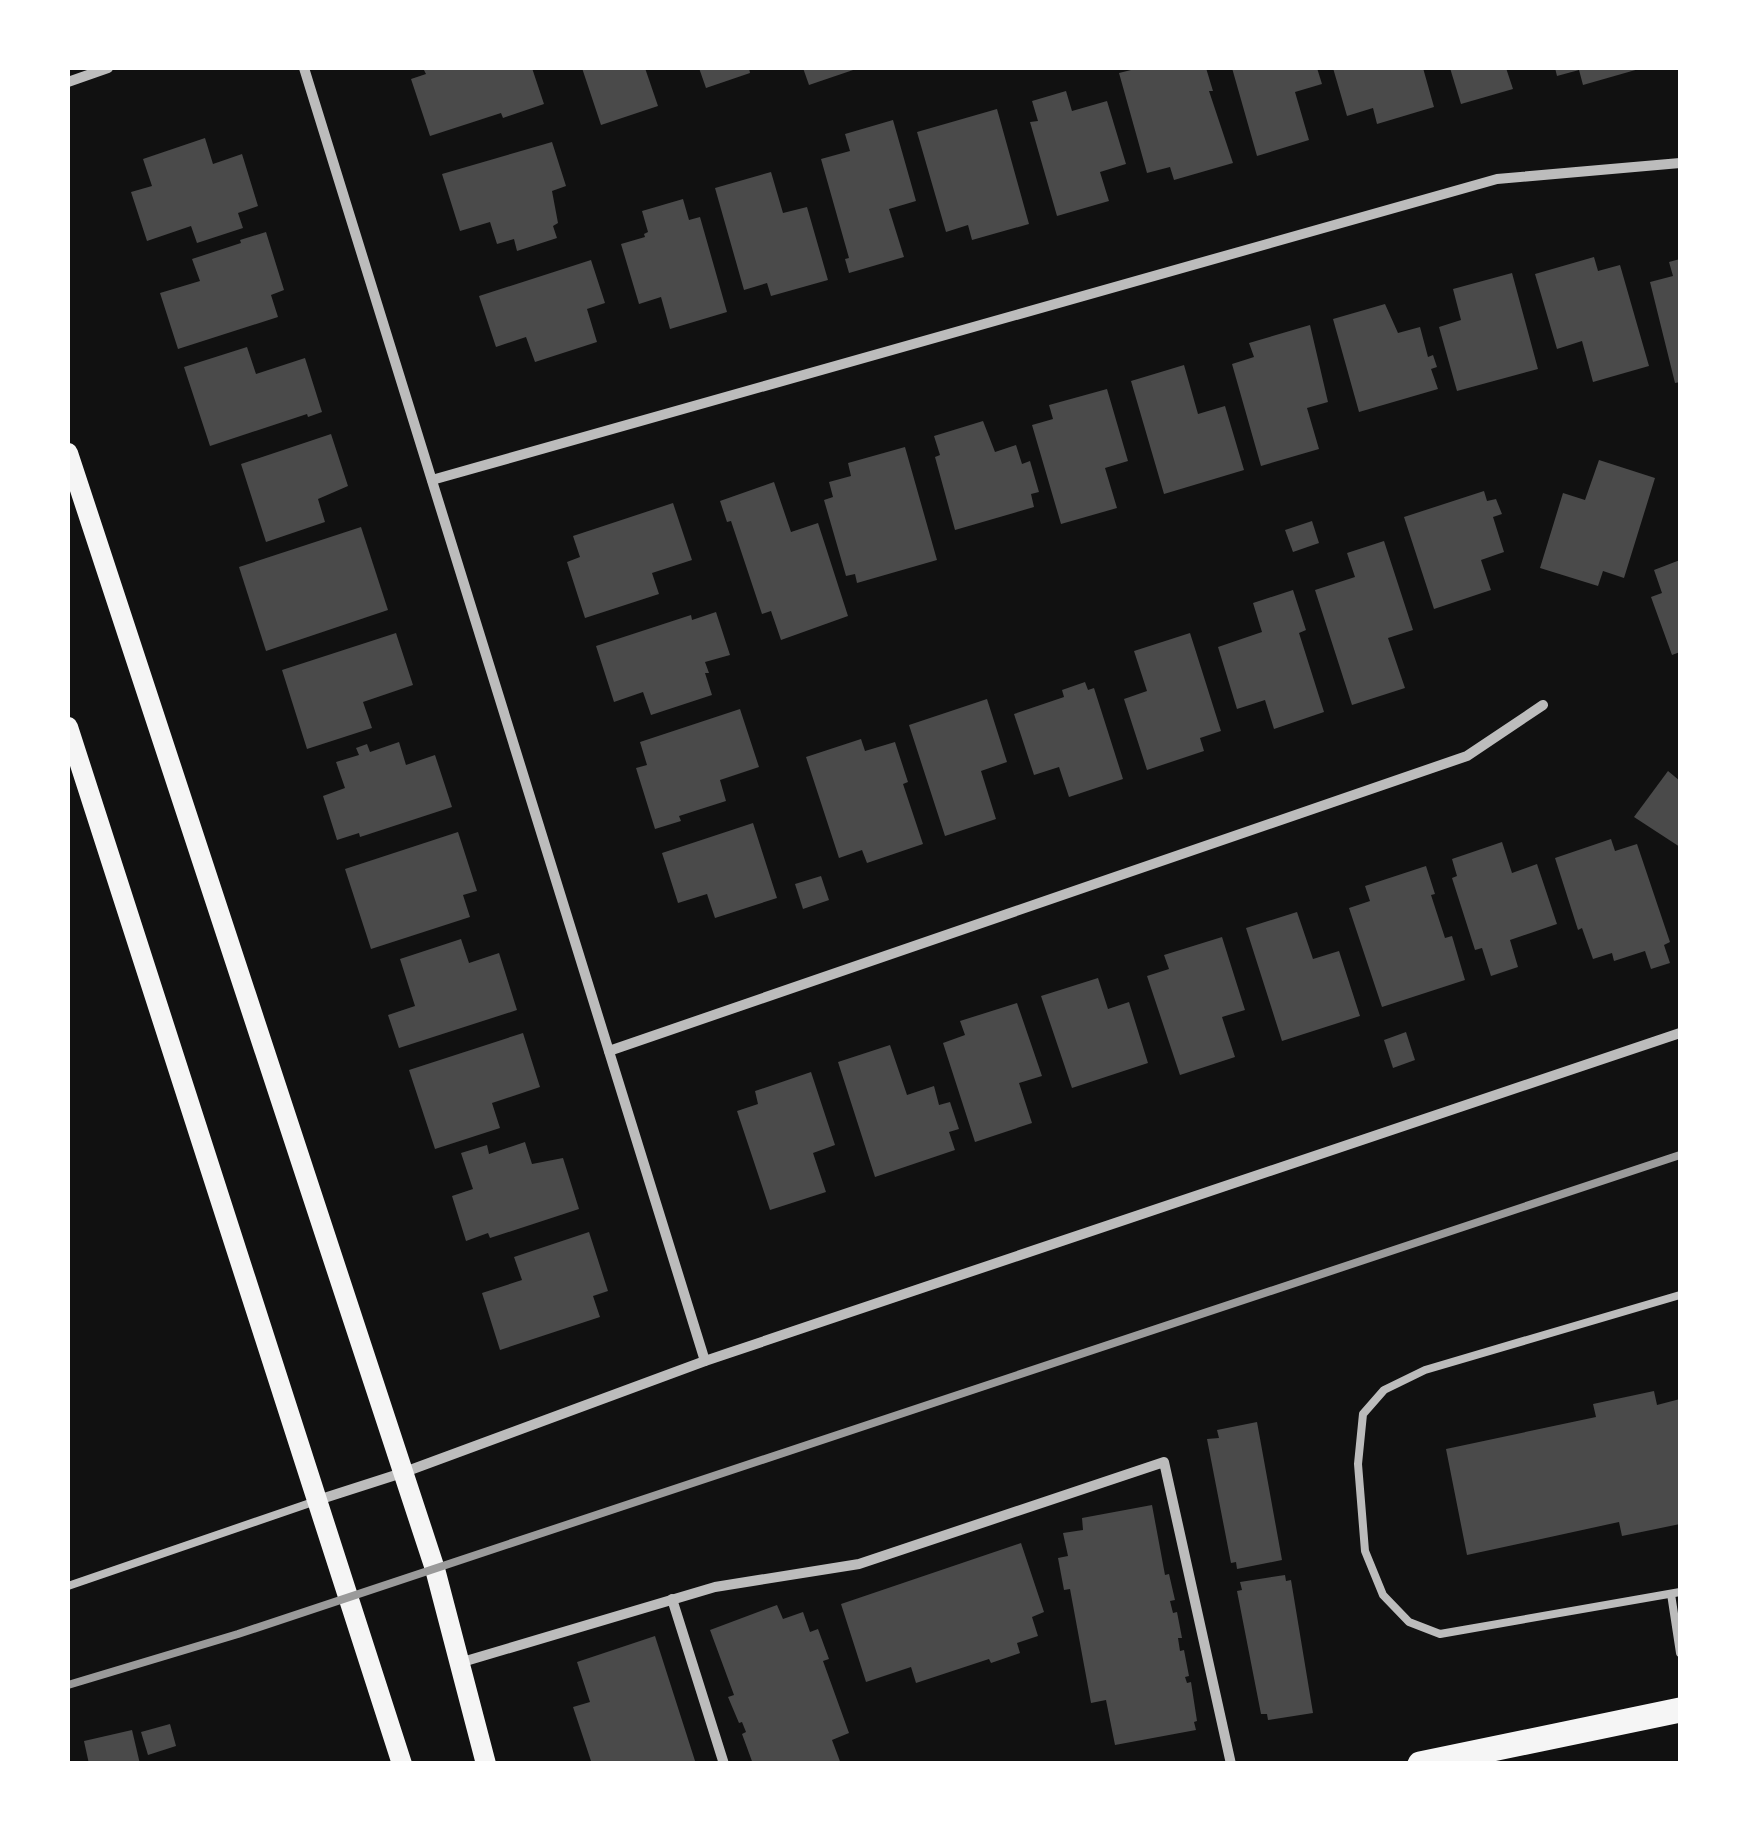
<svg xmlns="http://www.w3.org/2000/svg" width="1748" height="1831" font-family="Ubuntu,sans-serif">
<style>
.building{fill:#4a4a4a}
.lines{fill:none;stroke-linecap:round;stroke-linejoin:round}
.service{stroke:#bcbcbc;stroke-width:8}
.minor{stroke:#bcbcbc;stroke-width:10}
.secondary{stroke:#f5f5f5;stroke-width:20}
.primary{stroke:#f5f5f5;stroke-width:25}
.rail{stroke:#9a9a9a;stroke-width:8}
</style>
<rect width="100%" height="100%" fill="#111"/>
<!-- building -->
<g class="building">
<path d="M423,68H532L544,104L503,118L501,113L430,136L411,79L426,74Z"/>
<path d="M582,68H645L658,106L601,125Z"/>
<path d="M699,68H749L750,73L706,88Z"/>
<path d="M803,68H859L809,85Z"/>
<path d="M1139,68H1206L1213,91H1209L1233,163L1174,180L1170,167L1147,173L1119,73Z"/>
<path d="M1232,68H1317L1322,84L1295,92L1309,140L1257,156Z"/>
<path d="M1333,68H1423L1434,107L1377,124L1373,108L1347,116Z"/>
<path d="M1450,68H1506L1513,89L1461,104Z"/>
<path d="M1555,68H1639V69L1583,85L1579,70L1557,76Z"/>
<path d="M1066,91L1072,111L1107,101L1126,164L1100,172L1109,201L1057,216L1030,122L1038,121L1032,101Z"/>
<path d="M997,109L1029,224L972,240L968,225L946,232L917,132Z"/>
<path d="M893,120L916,201L889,209L904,257L849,273L845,259L849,258L821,159L850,151L845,134Z"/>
<path d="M205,138L213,164L242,154L258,206L238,213L243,228L197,243L191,226L147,241L131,192L152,186L143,159Z"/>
<path d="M552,142L566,186L552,191L558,223L553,226L557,238L517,251L514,239L497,244L490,222L460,231L442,174Z"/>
<path d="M771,172L783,213L807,207L828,280L771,296L767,283L744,290L715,188Z"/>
<path d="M683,199L689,220L700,217L727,312L670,329L661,297L639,304L621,244L645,237L644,234L648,232L642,211Z"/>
<path d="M266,232L284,290L271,295L278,317L178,349L160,293L200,281L192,259L241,243L240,240Z"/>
<path d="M1594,257L1598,271L1620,265L1649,366L1593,382L1582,341L1557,349L1535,274Z"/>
<path d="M1680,259V382L1675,383L1650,282L1673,276L1669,262Z"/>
<path d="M591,260L605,303L587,309L597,342L535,362L526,337L496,347L479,296Z"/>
<path d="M1512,273L1538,369L1457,391L1439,327L1461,320L1453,289Z"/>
<path d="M1385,304L1398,333L1420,327L1428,357L1433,355L1437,367L1431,369L1438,389L1359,412L1333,319Z"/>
<path d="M1310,325L1328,402L1307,408L1319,449L1261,466L1232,364L1254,357L1249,343Z"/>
<path d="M247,347L256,374L305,358L322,412L308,417L307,414L210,446L184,367Z"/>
<path d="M1184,365L1198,414L1225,406L1244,470L1164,494L1131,381Z"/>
<path d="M1107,389L1128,461L1105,468L1117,508L1061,524L1032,425L1053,419L1049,405Z"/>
<path d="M983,421L995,452L1016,445L1022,464L1030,461L1039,492L1031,494L1034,507L955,530L935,457L940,455L934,436Z"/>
<path d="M331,434L348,486L318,499L325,522L266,542L241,464Z"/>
<path d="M905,447L937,560L857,583L855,574L846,576L824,500L833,497L829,482L851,476L848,463Z"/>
<path d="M1599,460L1655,478L1624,578L1603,571L1598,586L1540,568L1563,493L1585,500Z"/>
<path d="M774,482L791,532L818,523L848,616L781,640L771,611L762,614L731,521L727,522L720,501Z"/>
<path d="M1484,491L1487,501L1496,499L1502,514L1493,517L1504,552L1481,560L1491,590L1434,609L1404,517Z"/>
<path d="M673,503L692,560L652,573L659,594L585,618L567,562L580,557L573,536Z"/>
<path d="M1312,521L1319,543L1293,552L1285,530Z"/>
<path d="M361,527L388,610L266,651L239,567Z"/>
<path d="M1384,541L1413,630L1388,638L1405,688L1352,705L1315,590L1355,577L1347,553Z"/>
<path d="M1680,560V652L1672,655L1651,597L1662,593L1654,570Z"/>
<path d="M1293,590L1306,630L1299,633L1324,712L1274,729L1265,700L1237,709L1218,647L1262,632L1253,603Z"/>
<path d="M716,612L730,655L705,662L709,673H705L712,695L651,715L643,692L614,702L596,646L691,615L692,620Z"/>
<path d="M396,633L413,685L363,702L372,728L307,749L282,670Z"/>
<path d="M1190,633L1221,731L1200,738L1204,751L1147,770L1124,699L1147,691L1134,651Z"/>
<path d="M1085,682L1088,690L1094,688L1123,779L1069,797L1059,767L1034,775L1014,714L1064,697L1062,690Z"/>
<path d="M987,699L1007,762L981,771L996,819L945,836L909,725Z"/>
<path d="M740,709L759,767L720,780L726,801L679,816L681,821L655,829L636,768L647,765L640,742Z"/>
<path d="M861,739L865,751L895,742L908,782L903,784L923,844L867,863L862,850L839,858L806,757Z"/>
<path d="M399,742L406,765L435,755L452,807L360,837L359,833L337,840L323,796L345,788L336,762L359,755L356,748L367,744L370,752Z"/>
<path d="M1668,771L1680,781V847L1634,817Z"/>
<path d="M753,823L777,898L715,918L707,894L678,903L662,853Z"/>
<path d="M458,832L477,891L463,895L470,917L371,949L345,869Z"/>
<path d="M1611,839L1615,851L1637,844L1670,942L1664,945L1670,963L1651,969L1645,951L1614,961L1612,953L1593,959L1582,928L1578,930L1555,858Z"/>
<path d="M1502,842L1512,873L1537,864L1557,924L1510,940L1518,967L1491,976L1482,948L1475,950L1452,878L1457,876L1452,859Z"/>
<path d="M1426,866L1435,894L1431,895L1445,938L1452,936L1465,980L1382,1007L1349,908L1370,901L1365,886Z"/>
<path d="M821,876L829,900L803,909L795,884Z"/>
<path d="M1297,912L1313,959L1339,951L1360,1016L1282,1041L1246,928Z"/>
<path d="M1222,937L1245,1010L1222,1017L1235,1057L1180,1075L1147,976L1169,969L1164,955Z"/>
<path d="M461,939L469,963L499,953L517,1010L399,1048L388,1015L415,1006L400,959Z"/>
<path d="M1098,978L1108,1009L1129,1002L1148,1063L1072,1088L1041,996Z"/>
<path d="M1017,1003L1042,1076L1019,1083L1032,1123L975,1142L943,1043L965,1035L960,1021Z"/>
<path d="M1406,1032L1415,1060L1393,1068L1384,1040Z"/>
<path d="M523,1033L540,1087L492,1103L500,1128L435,1149L409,1070Z"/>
<path d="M890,1045L907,1095L934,1086L939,1105L950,1102L959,1129L949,1132L955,1150L875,1177L838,1062Z"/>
<path d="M811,1072L835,1145L813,1153L826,1192L770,1210L737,1111L758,1104L755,1091Z"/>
<path d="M525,1142L532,1164L563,1158L579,1209L490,1238L488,1233L466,1241L452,1196L473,1189L461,1153L487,1145L489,1154Z"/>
<path d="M589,1232L608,1291L593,1296L600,1317L500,1350L482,1293L522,1280L514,1257Z"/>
<path d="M1654,1391L1657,1405L1680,1399V1524L1622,1536L1619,1522L1467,1555L1446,1449L1596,1417L1593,1404Z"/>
<path d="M1257,1422L1282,1560L1237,1569L1236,1562L1231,1563L1207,1439L1219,1438L1217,1430Z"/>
<path d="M1152,1505L1165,1575L1169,1574L1175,1600L1170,1601L1173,1613L1177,1612L1182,1638H1178L1180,1651L1184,1650L1189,1676L1185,1677L1187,1683L1191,1682L1197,1721L1194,1722L1196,1730L1115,1745L1106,1700L1091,1703L1070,1589L1064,1590L1058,1558L1068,1556L1063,1533L1083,1530L1082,1518Z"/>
<path d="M1021,1543L1044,1612L1032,1617L1038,1636L1017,1643L1020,1653L991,1663L989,1659L916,1683L911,1667L866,1682L841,1604Z"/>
<path d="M1285,1575L1286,1581L1291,1580L1313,1713L1268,1720L1267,1714H1261L1237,1591L1242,1590L1240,1582Z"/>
<path d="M777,1605L783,1619L803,1612L810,1632L818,1629L829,1659L823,1661L849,1733L832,1740L841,1764H753L742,1734L746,1732L742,1722L739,1723L728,1697L734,1695L710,1630Z"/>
<path d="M655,1636L696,1764H592L573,1707L590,1702L577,1662Z"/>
<path d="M170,1724L176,1746L148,1755L141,1732Z"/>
<path d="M132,1730L140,1764H89L84,1741Z"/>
</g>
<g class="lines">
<!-- service -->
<g class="service">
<path d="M1680,1295L1425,1370L1384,1390L1363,1414L1358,1464L1365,1551L1383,1595L1409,1622L1440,1634L1680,1592"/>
<path d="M68,1586L313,1502"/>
<path d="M1671,1594L1680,1653"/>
</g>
<!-- minor -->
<g class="minor">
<path d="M304,68L705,1361"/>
<path d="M68,82L108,68"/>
<path d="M432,480L1497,179L1680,163"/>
<path d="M609,1051L1467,756L1543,705"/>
<path d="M318,1500L402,1473L705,1361L1680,1033"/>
<path d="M672,1599L724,1764"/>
<path d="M459,1663L715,1587L859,1564L1164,1462L1231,1764"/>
</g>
<!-- secondary -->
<g class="secondary">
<path d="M68,453L435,1569L486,1764"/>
<path d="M68,727L402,1764"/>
</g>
<!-- primary -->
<path class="primary" d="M1420,1764L1680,1710"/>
<!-- rail -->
<path class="rail" d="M68,1685L238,1634L1680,1155"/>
</g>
<!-- border -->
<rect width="1748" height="1831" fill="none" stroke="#ffffff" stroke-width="140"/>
</svg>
